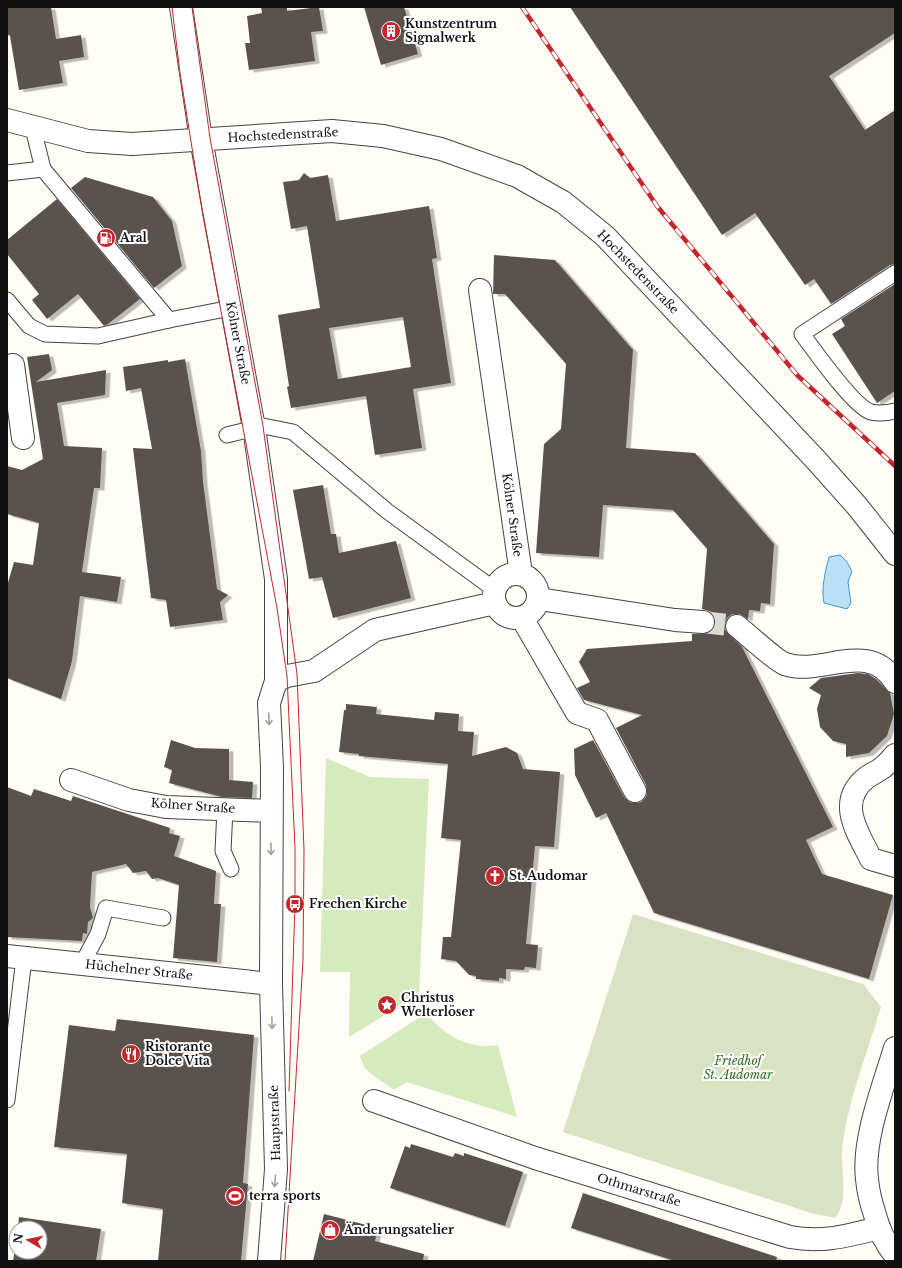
<svg xmlns="http://www.w3.org/2000/svg" width="902" height="1268" font-family="'Libre Baskerville',serif">
<style>
.green{fill:#d5ebbd}
.cemetery{fill:#d9e3c4}
.water{fill:#b9e0f7;stroke:#3f96cf}
.building{fill:#5a524d;fill-rule:evenodd;filter:url(#shadow)}
.lines{fill:none;stroke-linecap:round;stroke-linejoin:round}
.minor-tunnel{stroke:#dbdad3;stroke-width:22;stroke-dasharray:22 11;stroke-linecap:butt}
.service-casing{stroke:#444;stroke-width:17}
.minor-casing{stroke:#444;stroke-width:24}
.tertiary-casing{stroke:#444;stroke-width:24}
.service{stroke:#fff;stroke-width:15}
.minor{stroke:#fff;stroke-width:22}
.tertiary{stroke:#fff;stroke-width:22}
.tram{stroke:#c4262e;stroke-width:1}
.rail-casing{stroke:#c4262e;stroke-width:4.5}
.rail{stroke:#fff;stroke-width:3;stroke-dasharray:9;stroke-linecap:butt}
.oneway{stroke:#a0a0a0}
.labels{text-anchor:middle;stroke-width:4;stroke-linejoin:round;paint-order:stroke}
.poi-label{font-size:12px;font-weight:bold;fill:#111;stroke:#fff;text-anchor:start}
.street-label{font-size:12px;fill:#111;stroke:#fff}
.park-label{font-size:12px;font-style:italic;fill:#2f6b1f;stroke:#fff}
</style>
<defs>
<filter id="shadow"><feDropShadow dx="4.5" dy="2.5" stdDeviation="0" flood-color="#0004"/></filter>
</defs>
<rect width="100%" height="100%" fill="#fffdf5"/>
<!-- green -->
<g class="green">
<path d="M326,758L370,777L429,779L419,994L349,1037L350,972H320Z"/>
<path d="M426,1013C444,1035 468,1050 498,1045L517,1117L407,1082L394,1090L370,1073L364,1067L360,1056Z"/>
</g>
<!-- cemetery -->
<path class="cemetery" d="M633,914L863,984L881,1007C868,1051 845,1108 842,1153C841,1174 849,1201 835,1218L811,1213L563,1132Z"/>
<!-- water -->
<path class="water" d="M840,555L847,562L852,571L848,582L851,603L847,609L824,603C821,589 825,572 829,557Z"/>
<!-- building -->
<g class="building">
<path d="M7,7H51L56,39L81,35L84,57L59,61L63,83L19,90L10,36L7,34Z"/>
<path d="M261,7H287V11L319,7L323,31L311,32L315,61L249,70L245,43H250L247,16L262,13Z"/>
<path d="M364,7H404L418,54L381,65Z"/>
<path d="M570,7H895V33L829,76L865,130L895,110V264L890,265L831,304L814,279L805,285L755,213L722,235Z"/>
<path d="M304,173L310,178L328,175L336,221L429,206L437,258L432,259L451,383L413,389L422,448L375,455L366,396L291,408L287,387L289,386L278,315L320,308L307,226L291,229L283,182L299,180ZM403,317L411,367L338,379L329,328Z"/>
<path d="M85,177L153,197L172,221L182,266L154,288L71,188Z"/>
<path d="M57,199L140,299L108,324L104,326L78,294L47,319L32,300L39,294L7,254V240Z"/>
<path d="M494,255L555,260L633,350L626,448L695,453L774,544L770,604L761,603L760,611L749,610L748,619L740,614H732L727,618L725,623V630L742,647L833,827L806,840L822,874L893,895L869,979L654,913L606,813L596,818L575,775L574,749L593,740L624,797L629,802L634,803L641,802L646,797L647,792L646,785L616,728L642,715L584,700L577,688L590,682L579,662L587,649L692,641V634L708,633L713,629L715,623L714,616L710,611L702,609L707,549L673,510L603,505L599,557L536,553L544,444L561,429L566,364L505,294H493Z"/>
<path d="M895,284V391L877,403L832,334L845,326L841,319Z"/>
<path d="M49,354L52,370L36,382L106,370L105,395L57,403L64,446L102,448L100,488H94L82,572L121,577L117,602L80,596L72,661L61,699L7,678V586L14,562L33,565L39,523L7,514V466L22,470L43,459L27,357Z"/>
<path d="M185,359L201,451L203,482L217,589L228,595L220,602L223,620L170,627L166,600L151,598L133,448L152,449L141,388L126,391L123,367L168,360V362Z"/>
<path d="M323,485L331,534H336L339,553L396,541L411,598L333,618L322,577L309,579L293,490Z"/>
<path d="M858,673L868,674L876,679L890,693L894,714L887,736L869,753L846,757V744L833,741L820,727L817,709L821,695L809,688L821,678Z"/>
<path d="M346,704L377,707L376,714L434,720L435,712L459,714L458,731L474,732L472,756L506,747L517,753L523,769L560,772L554,847L535,846L526,944L538,945L536,968L525,967L524,970L506,969V979L499,978V981L476,979V976L469,975L456,961L441,959L443,937H451L461,840L441,838L448,764L359,756V754L339,752L344,710H346Z"/>
<path d="M171,740L195,748L229,749V780L253,782L252,798L222,797L169,783L172,770L164,767Z"/>
<path d="M7,787L31,796L34,789L71,801L73,796L170,828L169,833L180,836L174,856L216,871L214,904H221L217,962L173,958L179,885L158,878L152,879L146,871L133,873L126,864L92,872L90,907L93,918L88,922L87,934L83,933L82,941L7,937Z"/>
<path d="M117,1019L254,1035L243,1183L248,1184L241,1261H158L163,1209L122,1203L127,1154L54,1147L69,1025L115,1031Z"/>
<path d="M411,1144L453,1157L455,1153L464,1156V1153L523,1172L505,1226L390,1188L405,1146L410,1148Z"/>
<path d="M583,1193L777,1257L776,1261H675L571,1228Z"/>
<path d="M324,1214L378,1228L375,1241L424,1254L423,1261H313Z"/>
<path d="M19,1217L101,1229L96,1261H13L16,1241V1252H40V1228H18Z"/>
</g>
<g class="lines">
<!-- minor-tunnel -->
<path class="minor-tunnel" d="M703,622L737,626"/>
<!-- service casing -->
<g class="service-casing">
<g id="service">
<path d="M33,128L43,169L169,320L231,308"/>
<path d="M7,173L43,169"/>
<path d="M895,273L802,334C814,350 854,407 871,412C879,414 887,413 895,411"/>
<path d="M7,300L29,326L45,334L98,336L169,320"/>
<path d="M227,435L263,426L293,432L387,511L495,590"/>
<path d="M225,809L223,851L231,869"/>
<path d="M82,964L98,934L106,908L163,918"/>
<path d="M7,1100L24,958"/>
</g>
</g>
<!-- minor casing -->
<g class="minor-casing">
<g id="minor">
<path d="M181,7L201,139L254,428L276,579V681L269,703L272,767L271,984L276,1169L269,1261"/>
<path d="M480,290L521,574"/>
<path d="M13,365L23,438"/>
<circle cx="516" cy="596" r="22"/>
<path d="M539,599L675,620L703,622"/>
<path d="M522,618L577,713L597,720L635,791"/>
<path d="M737,626C747,634 776,661 785,664C822,677 869,638 895,682"/>
<path d="M276,681L287,676L314,671L375,630L495,603"/>
<path d="M895,755C891,759 887,765 882,768C877,772 871,774 866,778C836,802 858,833 871,859L895,866"/>
<path d="M71,780L129,800L166,807L271,811"/>
<path d="M7,956L271,984"/>
<path d="M374,1101L535,1158L790,1237C823,1243 847,1236 879,1228"/>
</g>
</g>
<!-- tertiary casing -->
<g class="tertiary-casing">
<g id="tertiary">
<path d="M7,120L88,141L132,144L332,131L383,136L441,149L517,176L563,202L605,236L816,460L857,506L895,554"/>
<path d="M895,1048C884,1085 862,1140 867,1179C868,1191 871,1203 875,1215C879,1230 885,1243 895,1255"/>
</g>
</g>
<!-- service -->
<use href="#service" class="service"/>
<!-- minor -->
<use href="#minor" class="minor"/>
<!-- tertiary -->
<use href="#tertiary" class="tertiary"/>
<!-- tram -->
<g class="tram">
<path d="M172,7L180,73L203,216L277,608L287,676L295,848V904L289,1091"/>
<path d="M192,7L210,138L263,426L297,674L304,850L303,960L285,1261"/>
</g>
<!-- rail casing -->
<g class="rail-casing">
<path id="rail" d="M522,7L657,206L797,375L895,466"/>
</g>
<!-- rail -->
<use href="#rail" class="rail"/>
</g>
<!-- one-way arrows -->
<defs><path id="oneway-shaft" d="M-6 0H5M1.5-3L5.5 0L1.5 3" fill="none" stroke-width="1.6" stroke-linecap="round" stroke-linejoin="round"/></defs>
<g class="oneway">
<use href="#oneway-shaft" transform="translate(269 719) rotate(87)"/>
<use href="#oneway-shaft" transform="translate(271 849) rotate(90)"/>
<use href="#oneway-shaft" transform="translate(272 1023) rotate(89)"/>
<use href="#oneway-shaft" transform="translate(275 1181) rotate(95)"/>
</g>
<!-- icons -->
<defs>
<g id="building-disc" transform="scale(1)"><circle r="9.5" fill="#c4262e" stroke="#fff"/><path d="M-4-6H4V6H1V3H-1V6H-4ZM-2.5-4.3h1.7v1.8h-1.7ZM.8-4.3h1.7v1.8H.8ZM-2.5-1h1.7V.8h-1.7ZM.8-1h1.7V.8H.8Z" fill="#fff"/></g>
<g id="fuel-disc" transform="scale(1)"><circle r="9.5" fill="#c4262e" stroke="#fff"/><path d="M-5.5-6h7V0h2V4h1.3V-2.5L3-4.5l.8-.8L6-3V5H2.5V1h-1V6h-7ZM-4.2-4.7v3.2H.2V-4.7Z" fill="#fff"/></g>
<g id="church-disc" transform="scale(1)"><circle r="9.5" fill="#c4262e" stroke="#fff"/><path d="M-1.2-6h2.4v3.5h3.3v2.4h-3.3V6h-2.4V-.1h-3.3v-2.4h3.3Z" fill="#fff"/></g>
<g id="bus-disc" transform="scale(1)"><circle r="9.5" fill="#c4262e" stroke="#fff"/><path d="M-5-6H5V4H4V6H2V4H-2V6H-4V4H-5ZM-3.5-4V0h7V-4ZM-3.5 1.2v1.5H-2V1.2ZM2 1.2v1.5H3.5V1.2Z" fill="#fff"/></g>
<g id="sight-disc" transform="scale(1)"><circle r="9.5" fill="#c4262e" stroke="#fff"/><path d="M0-6L1.8-2.2L6-1.7L2.9 1.2L3.7 5.4L0 3.3L-3.7 5.4L-2.9 1.2L-6-1.7L-1.8-2.2Z" fill="#fff"/></g>
<g id="restaurant-disc" transform="scale(1)"><circle r="9.5" fill="#c4262e" stroke="#fff"/><path d="M-5-6h1v4h1v-4h1v4h1v-4h1v5L-1.5 .5V6h-2V.5L-5-1ZM5-6V6H3V1.5H1.5Q1.5-4 5-6Z" fill="#fff"/></g>
<g id="stadium-disc" transform="scale(1)"><circle r="9.5" fill="#c4262e" stroke="#fff"/><path d="M0-5a6.5 5 0 1 0 0 10a6.5 5 0 1 0 0-10ZM-3.5-1.8h7v3.6h-7Z" fill="#fff"/></g>
<g id="shop-disc" transform="scale(1)"><circle r="9.5" fill="#c4262e" stroke="#fff"/><path d="M-5-2.5h2.3a2.7 3.5 0 0 1 5.4 0H5L5.5 6h-11ZM-1.5-2.5h3a1.5 2.3 0 0 0-3 0Z" fill="#fff"/></g>
</defs>
<g fill-rule="evenodd">
<use href="#building-disc" x="391" y="31"/>
<use href="#fuel-disc" x="106" y="238"/>
<use href="#church-disc" x="495" y="876"/>
<use href="#bus-disc" x="295" y="904"/>
<use href="#sight-disc" x="387" y="1005"/>
<use href="#restaurant-disc" x="131" y="1054"/>
<use href="#stadium-disc" x="235" y="1196"/>
<use href="#shop-disc" x="330" y="1230"/>
</g>
<g class="labels">
<!-- poi labels -->
<g class="poi-label">
<text x="405" y="28">Kunstzentrum<tspan x="405" dy="14">Signalwerk</tspan></text>
<text x="120" y="242">Aral</text>
<text x="509" y="880">St. Audomar</text>
<text x="309" y="908">Frechen Kirche</text>
<text x="401" y="1002">Christus<tspan x="401" dy="14">Welterlöser</tspan></text>
<text x="145" y="1051">Ristorante<tspan x="145" dy="14">Dolce Vita</tspan></text>
<text x="249" y="1200">terra sports</text>
<text x="344" y="1234">Änderungsatelier</text>
</g>
<!-- street labels -->
<g class="street-label">
<text transform="translate(283 135) rotate(-3)" y="4">Hochstedenstraße</text>
<text transform="translate(638 272) rotate(46)" y="4">Hochstedenstraße</text>
<text transform="translate(238 343) rotate(79)" y="4">Kölner Straße</text>
<text transform="translate(512 515) rotate(82)" y="4">Kölner Straße</text>
<text transform="translate(193 806) rotate(4)" y="4">Kölner Straße</text>
<text transform="translate(139 970) rotate(6)" y="4">Hüchelner Straße</text>
<text transform="translate(275 1123) rotate(-92)" y="4">Hauptstraße</text>
<text transform="translate(639 1190) rotate(17)" y="4">Othmarstraße</text>
</g>
<!-- park labels -->
<g class="park-label">
<text x="738" y="1065">Friedhof<tspan x="738" dy="14">St. Audomar</tspan></text>
</g>
</g>
<!-- border -->
<rect width="902" height="1268" fill="none" stroke="#111111" stroke-width="16"/>
<!-- north arrow -->
<g transform="translate(28 1240) rotate(279)"><circle r="19" fill="#ffffff" stroke="#a0a0a0"/>
<path d="M0-3L7 15L0 10L-7 15Z" fill="#c4262e"/>
<text y="-6" font-size="11" font-weight="bold" text-anchor="middle" fill="#111111">N</text>
</g>
</svg>
